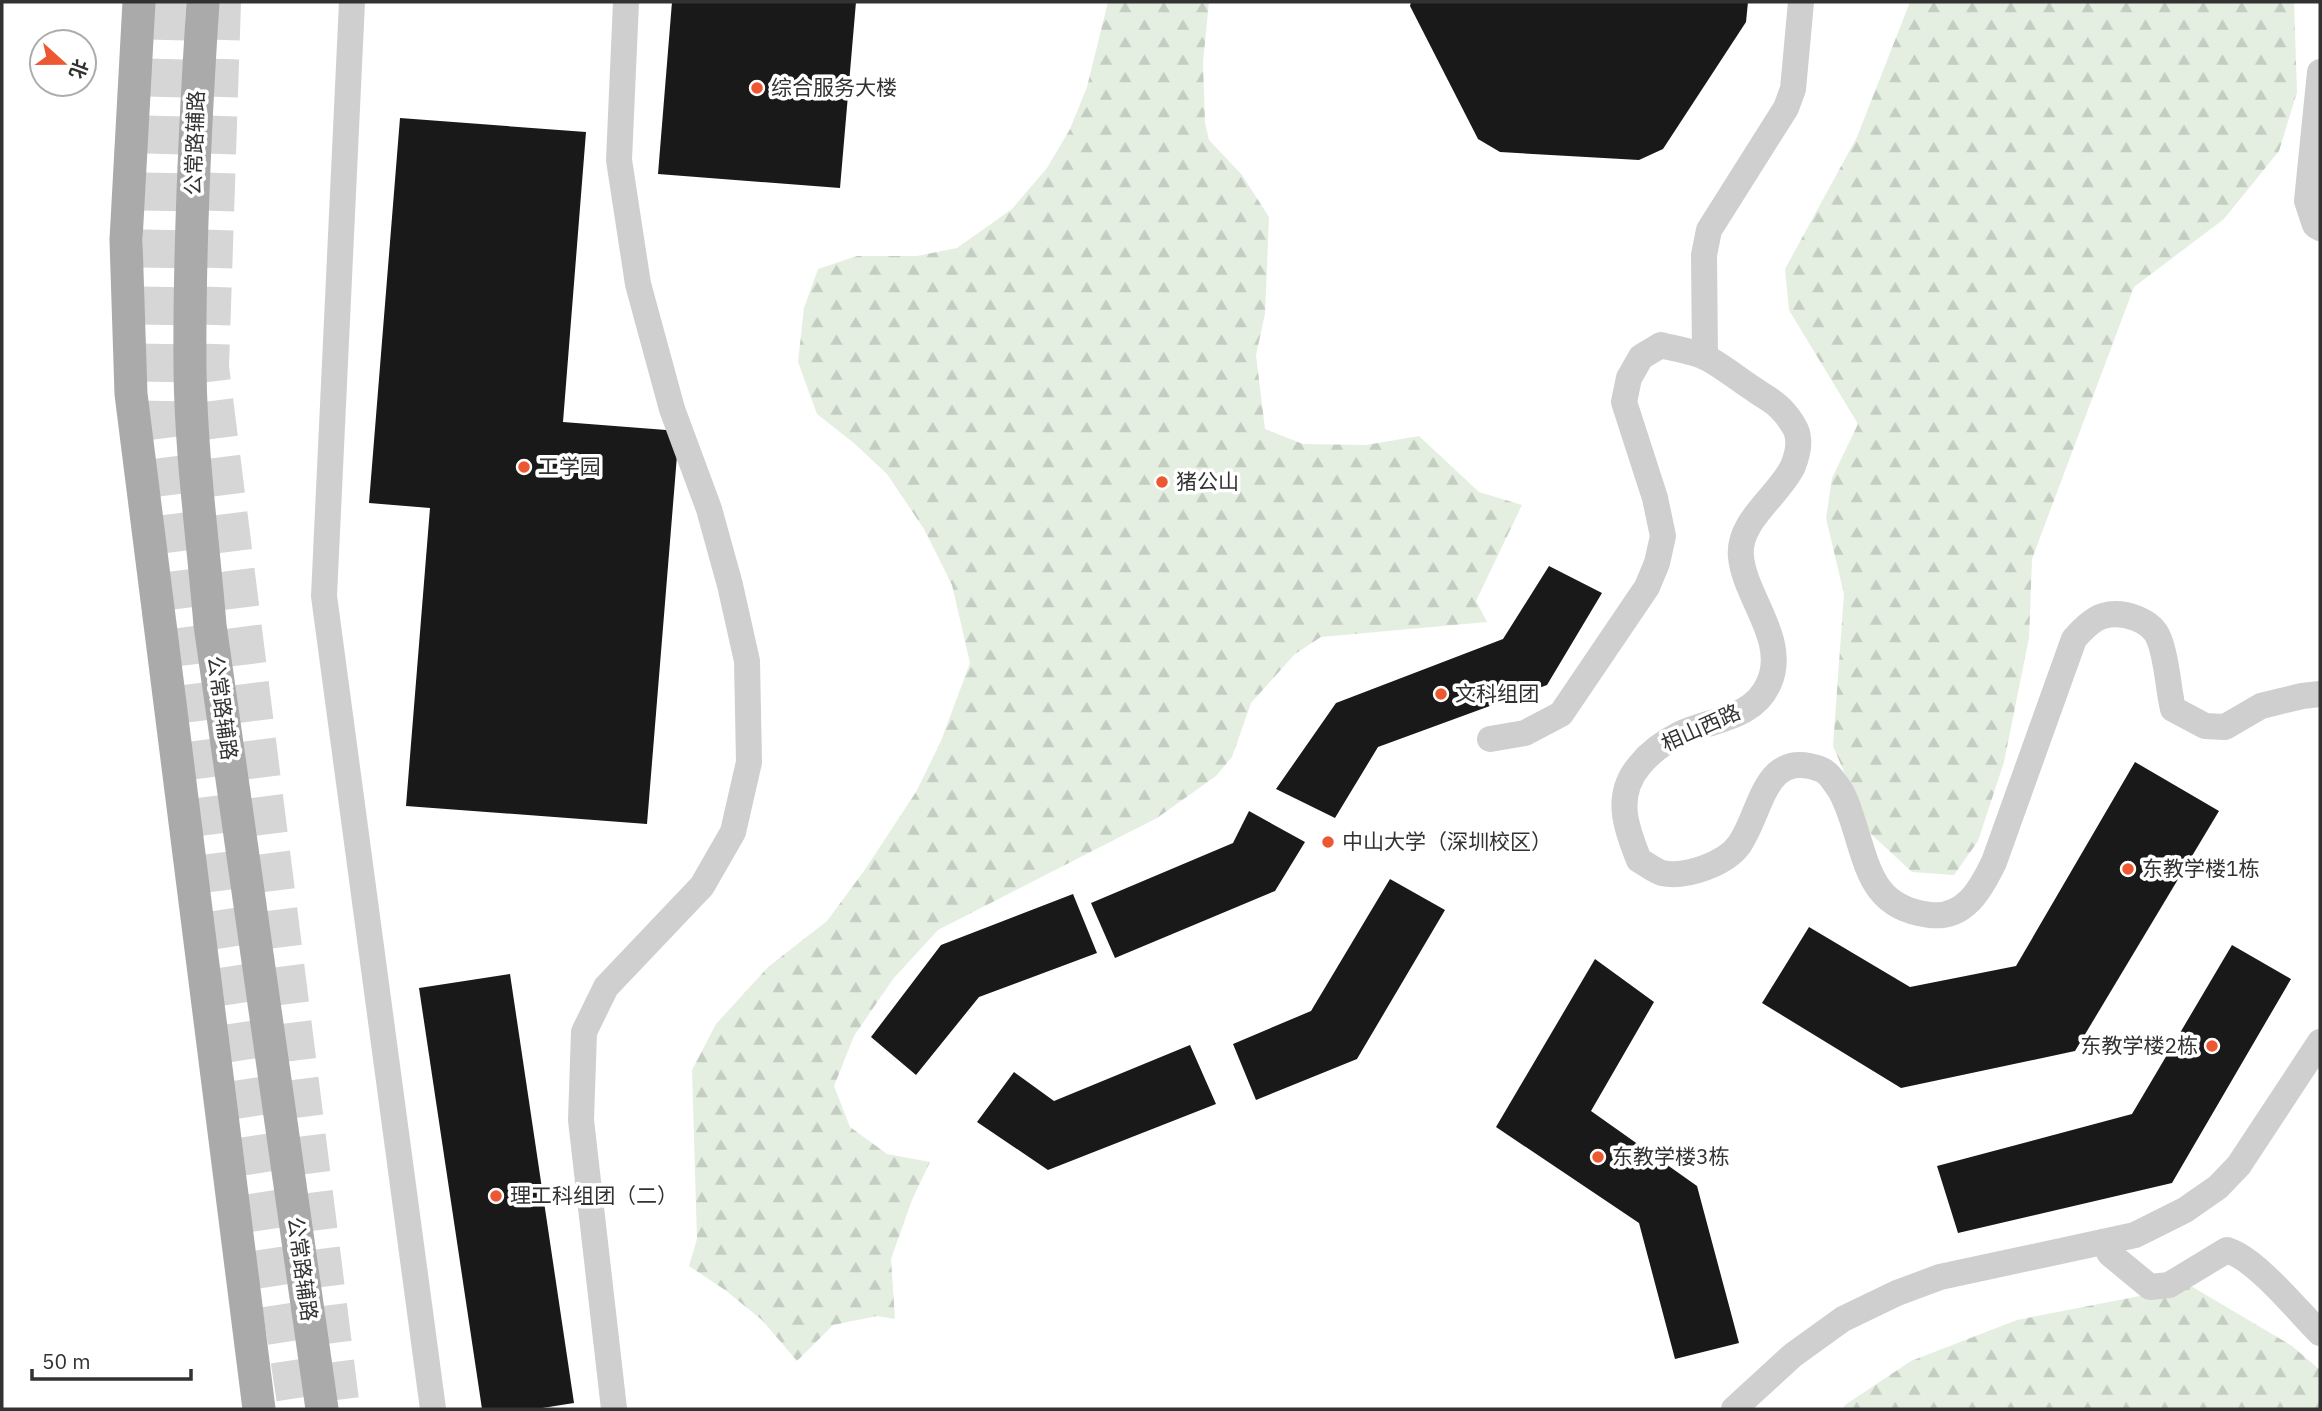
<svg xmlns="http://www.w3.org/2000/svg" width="2322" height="1411" font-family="'IBM Plex Sans','Noto Sans SC',sans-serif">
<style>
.forest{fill:url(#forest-firs)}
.building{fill:#191919}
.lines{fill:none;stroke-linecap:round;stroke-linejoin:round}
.highway-tunnel{stroke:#d6d6d6;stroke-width:38;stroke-dasharray:38 19;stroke-linecap:butt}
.minor{stroke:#cfcfcf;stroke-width:26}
.major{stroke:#aaa;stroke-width:33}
.poi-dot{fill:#ec5831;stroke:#fff;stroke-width:2.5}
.labels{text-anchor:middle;stroke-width:7;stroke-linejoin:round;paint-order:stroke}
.poi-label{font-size:21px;fill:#323232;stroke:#fff;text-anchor:start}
.street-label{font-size:21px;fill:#323232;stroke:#fff}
</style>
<defs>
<pattern id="forest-firs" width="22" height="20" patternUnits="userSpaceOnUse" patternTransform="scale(1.75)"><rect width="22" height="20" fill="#e4efe1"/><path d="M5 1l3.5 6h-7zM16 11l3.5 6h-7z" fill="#c4cdc2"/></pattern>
</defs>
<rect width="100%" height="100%" fill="#fff"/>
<!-- forest -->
<g class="forest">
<path d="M1108,2H1209L1203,62L1205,123L1209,140L1242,175L1269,217L1265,314L1256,355L1265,429L1303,444L1366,445L1419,436L1479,492L1522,505L1476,601L1487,622L1321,637L1295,654L1251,703L1232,757L1216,776L1157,818L938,930L893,979L854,1036L834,1086L850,1127L887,1154L930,1162L912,1200L891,1259L895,1319L877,1316L833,1325L797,1361L762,1320L725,1290L689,1266L697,1239L692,1070L716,1024L768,967L827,921L864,871L916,792L941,741L970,663L952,585L924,529L887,474L855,444L817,414L798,362L804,308L818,269L857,256H917L957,248L1012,209L1047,168L1070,129L1087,87Z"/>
<path d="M1910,2H2294L2297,92L2279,151L2224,219L2134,287L2032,559L2029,638L2004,762L1978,841L1954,875L1912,872L1870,833L1833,746L1844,594L1826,518L1832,478L1858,424L1789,310L1785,269L1857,137Z"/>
<path d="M2191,1286L2292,1346L2320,1370V1409H1843L1845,1405L1911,1361L2017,1320Z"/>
</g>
<!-- building -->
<g class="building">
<path d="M672,2H856L840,188L658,174Z"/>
<path d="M1411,2H1748L1746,22L1663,149L1639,160L1500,152L1478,139L1410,6Z"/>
<path d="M400,118L586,132L563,422L679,431L647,824L406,806L430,508L369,503Z"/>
<path d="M1549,566L1602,593L1547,685L1378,747L1335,818L1276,789L1336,703L1503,639Z"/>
<path d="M2135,762L2219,811L2075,1051L1901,1088L1762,1003L1809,927L1910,987L2016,966Z"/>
<path d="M1249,811L1305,842L1275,891L1115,958L1091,903L1233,843Z"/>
<path d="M1390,879L1445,910L1357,1059L1256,1100L1233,1044L1311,1011Z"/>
<path d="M1073,894L1097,953L979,997L916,1075L871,1037L941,945Z"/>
<path d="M2232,945L2291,979L2172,1183L1958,1233L1937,1166L2132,1114Z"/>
<path d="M1595,959L1654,1002L1591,1111L1697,1186L1739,1343L1675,1359L1639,1223L1496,1127Z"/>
<path d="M510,974L574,1403L536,1409H482L419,988Z"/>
<path d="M1190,1045L1216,1104L1048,1170L977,1122L1014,1072L1054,1101Z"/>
</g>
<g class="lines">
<!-- highway-tunnel -->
<g class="highway-tunnel">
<path d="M167,2L158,413L220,905L297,1409"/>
<path d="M222,2L210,367L341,1409"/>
</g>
<!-- minor -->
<g class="minor">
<path d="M352,2L324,596L433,1409"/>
<path d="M2320,72L2307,201L2315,225L2320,228"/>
<path d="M1705,357L1704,255L1709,230L1786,108L1793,89L1801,2"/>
<path d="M1490,739L1525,733L1561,714L1647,587L1657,563L1663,536L1655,498L1624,402L1629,378L1641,357L1661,345C1675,349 1693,351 1707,358C1724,367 1739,380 1755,390C1763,396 1774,401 1781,409C1786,414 1793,424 1796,430C1801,442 1797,456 1793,466C1779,496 1737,521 1741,557C1745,598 1788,640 1769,683C1753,720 1711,719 1680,734C1664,742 1650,752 1639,766C1614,796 1626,828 1639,860C1646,864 1655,871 1662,873C1686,878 1725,864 1739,845C1762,813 1763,748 1820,769C1826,771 1831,777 1835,783C1843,792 1847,804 1851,816C1868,865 1870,908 1930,915C1965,919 1981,889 1994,862L2074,639C2081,631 2092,619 2103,616C2123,610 2152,620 2159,639C2167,658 2168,688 2173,709L2205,726L2225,727L2261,706L2302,696L2320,694"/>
<path d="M2103,1242L2110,1254L2150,1287L2169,1285L2227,1250C2256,1259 2297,1310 2320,1333"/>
<path d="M614,1409L581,1120L584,1032L606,987L702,886L733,832L749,762L747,661L730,585L709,509L672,409L638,284L619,160L626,2"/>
<path d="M1734,1409L1793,1355L1843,1319L1897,1293L1940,1277L2135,1235L2185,1210L2218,1187L2239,1165L2320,1042"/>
</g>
<!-- major -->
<g class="major">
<path d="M139,2L126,240L131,394L259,1409"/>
<path d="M203,2C195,124 189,247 190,370C191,455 203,540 210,625L322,1409"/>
</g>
</g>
<!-- markers -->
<g class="poi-dot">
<circle cx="757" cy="88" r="7"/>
<circle cx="524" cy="467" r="7"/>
<circle cx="1162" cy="482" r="7"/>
<circle cx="1441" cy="694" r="7"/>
<circle cx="1328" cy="842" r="7"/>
<circle cx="2128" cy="869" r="7"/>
<circle cx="2212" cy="1046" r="7"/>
<circle cx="1598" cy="1157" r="7"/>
<circle cx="496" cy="1196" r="7"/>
</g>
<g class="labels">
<!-- poi labels -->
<g class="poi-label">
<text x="771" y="95">综合服务大楼</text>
<text x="538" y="474">工学园</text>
<text x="1176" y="489">猪公山</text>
<text x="1455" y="701">文科组团</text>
<text x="1342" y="849">中山大学（深圳校区）</text>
<text x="2142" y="876">东教学楼1栋</text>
<text x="2198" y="1053" text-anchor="end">东教学楼2栋</text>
<text x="1612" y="1164">东教学楼3栋</text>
<text x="510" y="1203">理工科组团（二）</text>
</g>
<!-- street labels -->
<g class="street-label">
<text transform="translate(195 143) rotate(-88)" y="7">公常路辅路</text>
<text transform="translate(222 708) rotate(82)" y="7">公常路辅路</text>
<text transform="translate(1701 728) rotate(-24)" y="7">相山西路</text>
<text transform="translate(302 1269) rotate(82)" y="7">公常路辅路</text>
</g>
</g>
<!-- border -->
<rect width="2322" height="1411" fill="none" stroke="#323232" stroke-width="7"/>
<!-- north arrow -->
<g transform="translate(63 63) rotate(111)"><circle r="33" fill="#ffffff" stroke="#adadad" stroke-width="2"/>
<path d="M0-5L12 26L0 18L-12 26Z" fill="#ec5831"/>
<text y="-10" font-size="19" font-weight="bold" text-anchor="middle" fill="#323232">北</text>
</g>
<!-- scale -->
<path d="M32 1369v10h159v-10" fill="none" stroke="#323232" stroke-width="3.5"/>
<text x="42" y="1369" font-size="21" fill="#323232" stroke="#ffffff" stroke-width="5" paint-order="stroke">50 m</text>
</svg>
